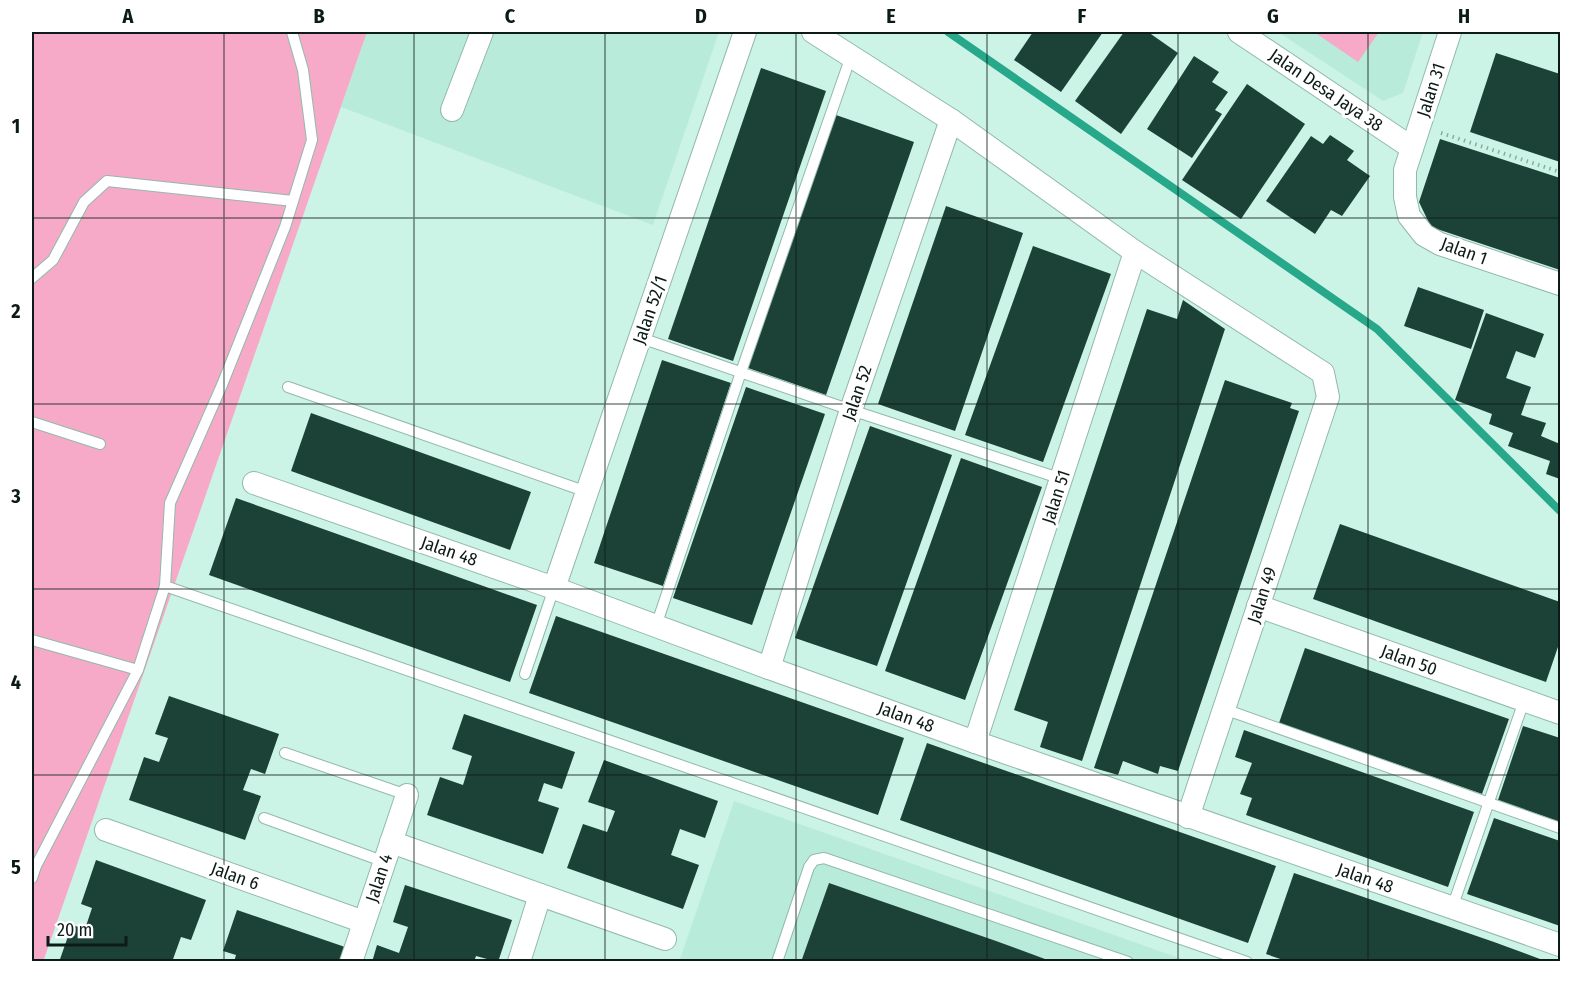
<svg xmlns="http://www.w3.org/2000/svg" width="1592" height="993" font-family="'Fira Sans Condensed',sans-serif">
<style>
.built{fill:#b9ebdb}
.green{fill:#f6aac7}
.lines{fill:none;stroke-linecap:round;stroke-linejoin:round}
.stream{stroke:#27a88a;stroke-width:8}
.building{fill:#1c4136}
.service-casing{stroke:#92b9ac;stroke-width:12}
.minor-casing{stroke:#92b9ac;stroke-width:24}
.path{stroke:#8caca1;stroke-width:4;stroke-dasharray:1.5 4.5;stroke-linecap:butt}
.service{stroke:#fff;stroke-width:10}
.minor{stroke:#fff;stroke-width:22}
.grid{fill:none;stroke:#0c1b17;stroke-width:1.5;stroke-opacity:0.55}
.labels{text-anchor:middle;stroke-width:6;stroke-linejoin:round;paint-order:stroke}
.street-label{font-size:18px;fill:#0c1b17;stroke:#fff}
.neatline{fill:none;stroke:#0c1b17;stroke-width:2}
.grid-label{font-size:20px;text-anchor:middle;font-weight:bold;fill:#0c1b17}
</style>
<rect width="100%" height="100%" fill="#ccf4e6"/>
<!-- built -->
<g class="built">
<path d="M367,32H719L653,225L341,107Z"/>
<path d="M1278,32H1423L1403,93L1383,101Z"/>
<path d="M734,801L1188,961L679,962Z"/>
</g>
<!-- green -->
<g class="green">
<path d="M32,32H367L43,962L32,961Z"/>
<path d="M1314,32H1379L1358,62Z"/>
</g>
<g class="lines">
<!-- stream -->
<path class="stream" d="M948,32L1377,329L1560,511"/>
</g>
<!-- building -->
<g class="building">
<path d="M1033,32H1103L1061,92L1014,60Z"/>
<path d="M1124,32H1148L1178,53L1121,134L1075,101Z"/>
<path d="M1496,53L1560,74V162L1470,132Z"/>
<path d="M1194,56L1219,72L1212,82L1228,92L1215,110L1222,114L1192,158L1147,129Z"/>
<path d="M761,68L826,91L733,361L668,339Z"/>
<path d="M1247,84L1305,124L1241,219L1182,180Z"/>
<path d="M836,115L914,142L826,395L748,368Z"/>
<path d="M1330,135L1354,151L1347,160L1370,176L1342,216L1331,210L1315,234L1266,201L1311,136L1323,144Z"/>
<path d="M1440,139L1560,178V270L1431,227L1419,202Z"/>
<path d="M946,206L1023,233L955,431L878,404Z"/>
<path d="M1033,246L1111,274L1043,462L965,435Z"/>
<path d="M1418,287L1484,310L1471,349L1404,326Z"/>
<path d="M1183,300L1225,329L1082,761L1040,747L1048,722L1014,710L1147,309L1177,319Z"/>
<path d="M1486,313L1544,334L1535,358L1516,351L1506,378L1531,387L1521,415L1546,423L1541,436L1560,444V479L1546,474L1550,461L1508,446L1513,433L1489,424L1492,414L1455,400Z"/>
<path d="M662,360L731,383L663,586L594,563Z"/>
<path d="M1225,380L1292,403L1290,408L1299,411L1178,771L1160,766L1158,774L1123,761L1118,775L1094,768Z"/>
<path d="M746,387L825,414L752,625L673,598Z"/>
<path d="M311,413L531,492L510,550L291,471Z"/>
<path d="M870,426L952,455L877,666L795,638Z"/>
<path d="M961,458L1042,487L965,700L885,671Z"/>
<path d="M236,498L537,605L510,682L209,575Z"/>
<path d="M1340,524L1560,602V641L1546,682L1313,599Z"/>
<path d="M556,616L904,738L878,815L529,693Z"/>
<path d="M1305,648L1509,719L1482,794L1279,723Z"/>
<path d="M169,696L279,734L265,774L251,769L243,790L261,796L245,840L129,800L144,757L159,762L168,738L155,734Z"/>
<path d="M464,714L575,752L562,789L544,783L538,801L559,808L543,854L427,815L440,777L463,785L472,756L452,749Z"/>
<path d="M1523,726L1560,738V822L1498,800Z"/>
<path d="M1244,730L1474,812L1448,887L1246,815L1252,798L1240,794L1252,763L1235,757Z"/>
<path d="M927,743L1276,866L1248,943L900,820Z"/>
<path d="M604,760L718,801L705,838L680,829L671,855L699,865L683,909L567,868L583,824L607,832L615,811L588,802Z"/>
<path d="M1494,818L1560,841V926L1467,894Z"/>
<path d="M96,860L206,900L191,940L181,937L172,962H59L72,925L85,929L92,908L81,904Z"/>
<path d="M1294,873L1494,942L1548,962H1289L1266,954Z"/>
<path d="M829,883L996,941L1053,962H801Z"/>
<path d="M405,885L512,920L498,962L476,956L474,962H372L377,945L399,953L408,927L393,922Z"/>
<path d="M237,910L345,947L340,962H234L236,955L223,951Z"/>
</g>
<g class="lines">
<!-- service casing -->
<g class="service-casing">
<g id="service">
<path d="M32,278L53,260L84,202L107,181L293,201"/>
<path d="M641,338L851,410L1062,479"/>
<path d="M288,387L587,492"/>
<path d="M32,422L100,444"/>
<path d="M165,586L1247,962"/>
<path d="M656,626L741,372L851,56"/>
<path d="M32,640L138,670"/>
<path d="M525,674L554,588"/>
<path d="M1224,709L1560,828"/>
<path d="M285,753L407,795"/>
<path d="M264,818L385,862"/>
<path d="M32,878L36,866L138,670L165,586L170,503L222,385L285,227L312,140L303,70L292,32"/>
<path d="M1452,908L1524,701"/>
<path d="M777,962L809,867L814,860L824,858L1128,962"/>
</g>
</g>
<!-- minor casing -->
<g class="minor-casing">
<g id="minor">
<path d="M813,32L951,120L1135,252L1323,373L1328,397L1188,817"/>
<path d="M1239,32L1412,148"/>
<path d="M1450,32L1405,170V197L1409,216L1424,235L1440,244L1560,284"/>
<path d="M452,110L482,32"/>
<path d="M254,483L554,588L769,668L975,742L1560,945"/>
<path d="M554,588L745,32"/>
<path d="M1258,606L1560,713"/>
<path d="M769,668L851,410L951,120"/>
<path d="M975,742L1135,252"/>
<path d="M106,830L364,922"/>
<path d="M391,842L665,939"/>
<path d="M351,962L407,795"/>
<path d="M519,962L540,895"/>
</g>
</g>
<!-- path -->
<path class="path" d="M1441,133L1560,172"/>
<!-- service -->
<use href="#service" class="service"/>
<!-- minor -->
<use href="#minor" class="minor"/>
</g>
<!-- grid -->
<path class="grid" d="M224,32V962M414,32V962M605,32V962M796,32V962M987,32V962M1178,32V962M1368,32V962M32,218H1560M32,404H1560M32,589H1560M32,775H1560"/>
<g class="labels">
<!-- street labels -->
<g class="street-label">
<text transform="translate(1326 90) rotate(34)" y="6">Jalan Desa Jaya 38</text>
<text transform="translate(1431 90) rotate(-72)" y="6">Jalan 31</text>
<text transform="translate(1464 251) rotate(20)" y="6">Jalan 1</text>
<text transform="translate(650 310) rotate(-71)" y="6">Jalan 52/1</text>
<text transform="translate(857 393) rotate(-71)" y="6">Jalan 52</text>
<text transform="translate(1056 497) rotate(-72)" y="6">Jalan 51</text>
<text transform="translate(449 551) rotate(19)" y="6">Jalan 48</text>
<text transform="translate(1262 595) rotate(-72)" y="6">Jalan 49</text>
<text transform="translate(1409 660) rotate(20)" y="6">Jalan 50</text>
<text transform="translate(906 717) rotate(20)" y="6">Jalan 48</text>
<text transform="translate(235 876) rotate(20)" y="6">Jalan 6</text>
<text transform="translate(379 878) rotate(-72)" y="6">Jalan 4</text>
<text transform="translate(1365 878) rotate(19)" y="6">Jalan 48</text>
</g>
</g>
<!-- border -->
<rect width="1592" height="993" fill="none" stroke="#ffffff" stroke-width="66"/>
<!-- scale -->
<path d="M48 936v9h78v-9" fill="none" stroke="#0c1b17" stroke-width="3"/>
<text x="57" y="936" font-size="18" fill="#0c1b17" stroke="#ffffff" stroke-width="4.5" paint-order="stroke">20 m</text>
<rect x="33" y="33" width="1526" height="927" class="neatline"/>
<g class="grid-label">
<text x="128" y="23">A</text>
<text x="319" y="23">B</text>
<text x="510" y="23">C</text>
<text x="701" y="23">D</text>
<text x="891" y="23">E</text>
<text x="1082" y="23">F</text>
<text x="1273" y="23">G</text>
<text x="1464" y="23">H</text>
<text x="16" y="133">1</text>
<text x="16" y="318">2</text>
<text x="16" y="503">3</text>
<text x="16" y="689">4</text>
<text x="16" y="874">5</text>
</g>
</svg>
